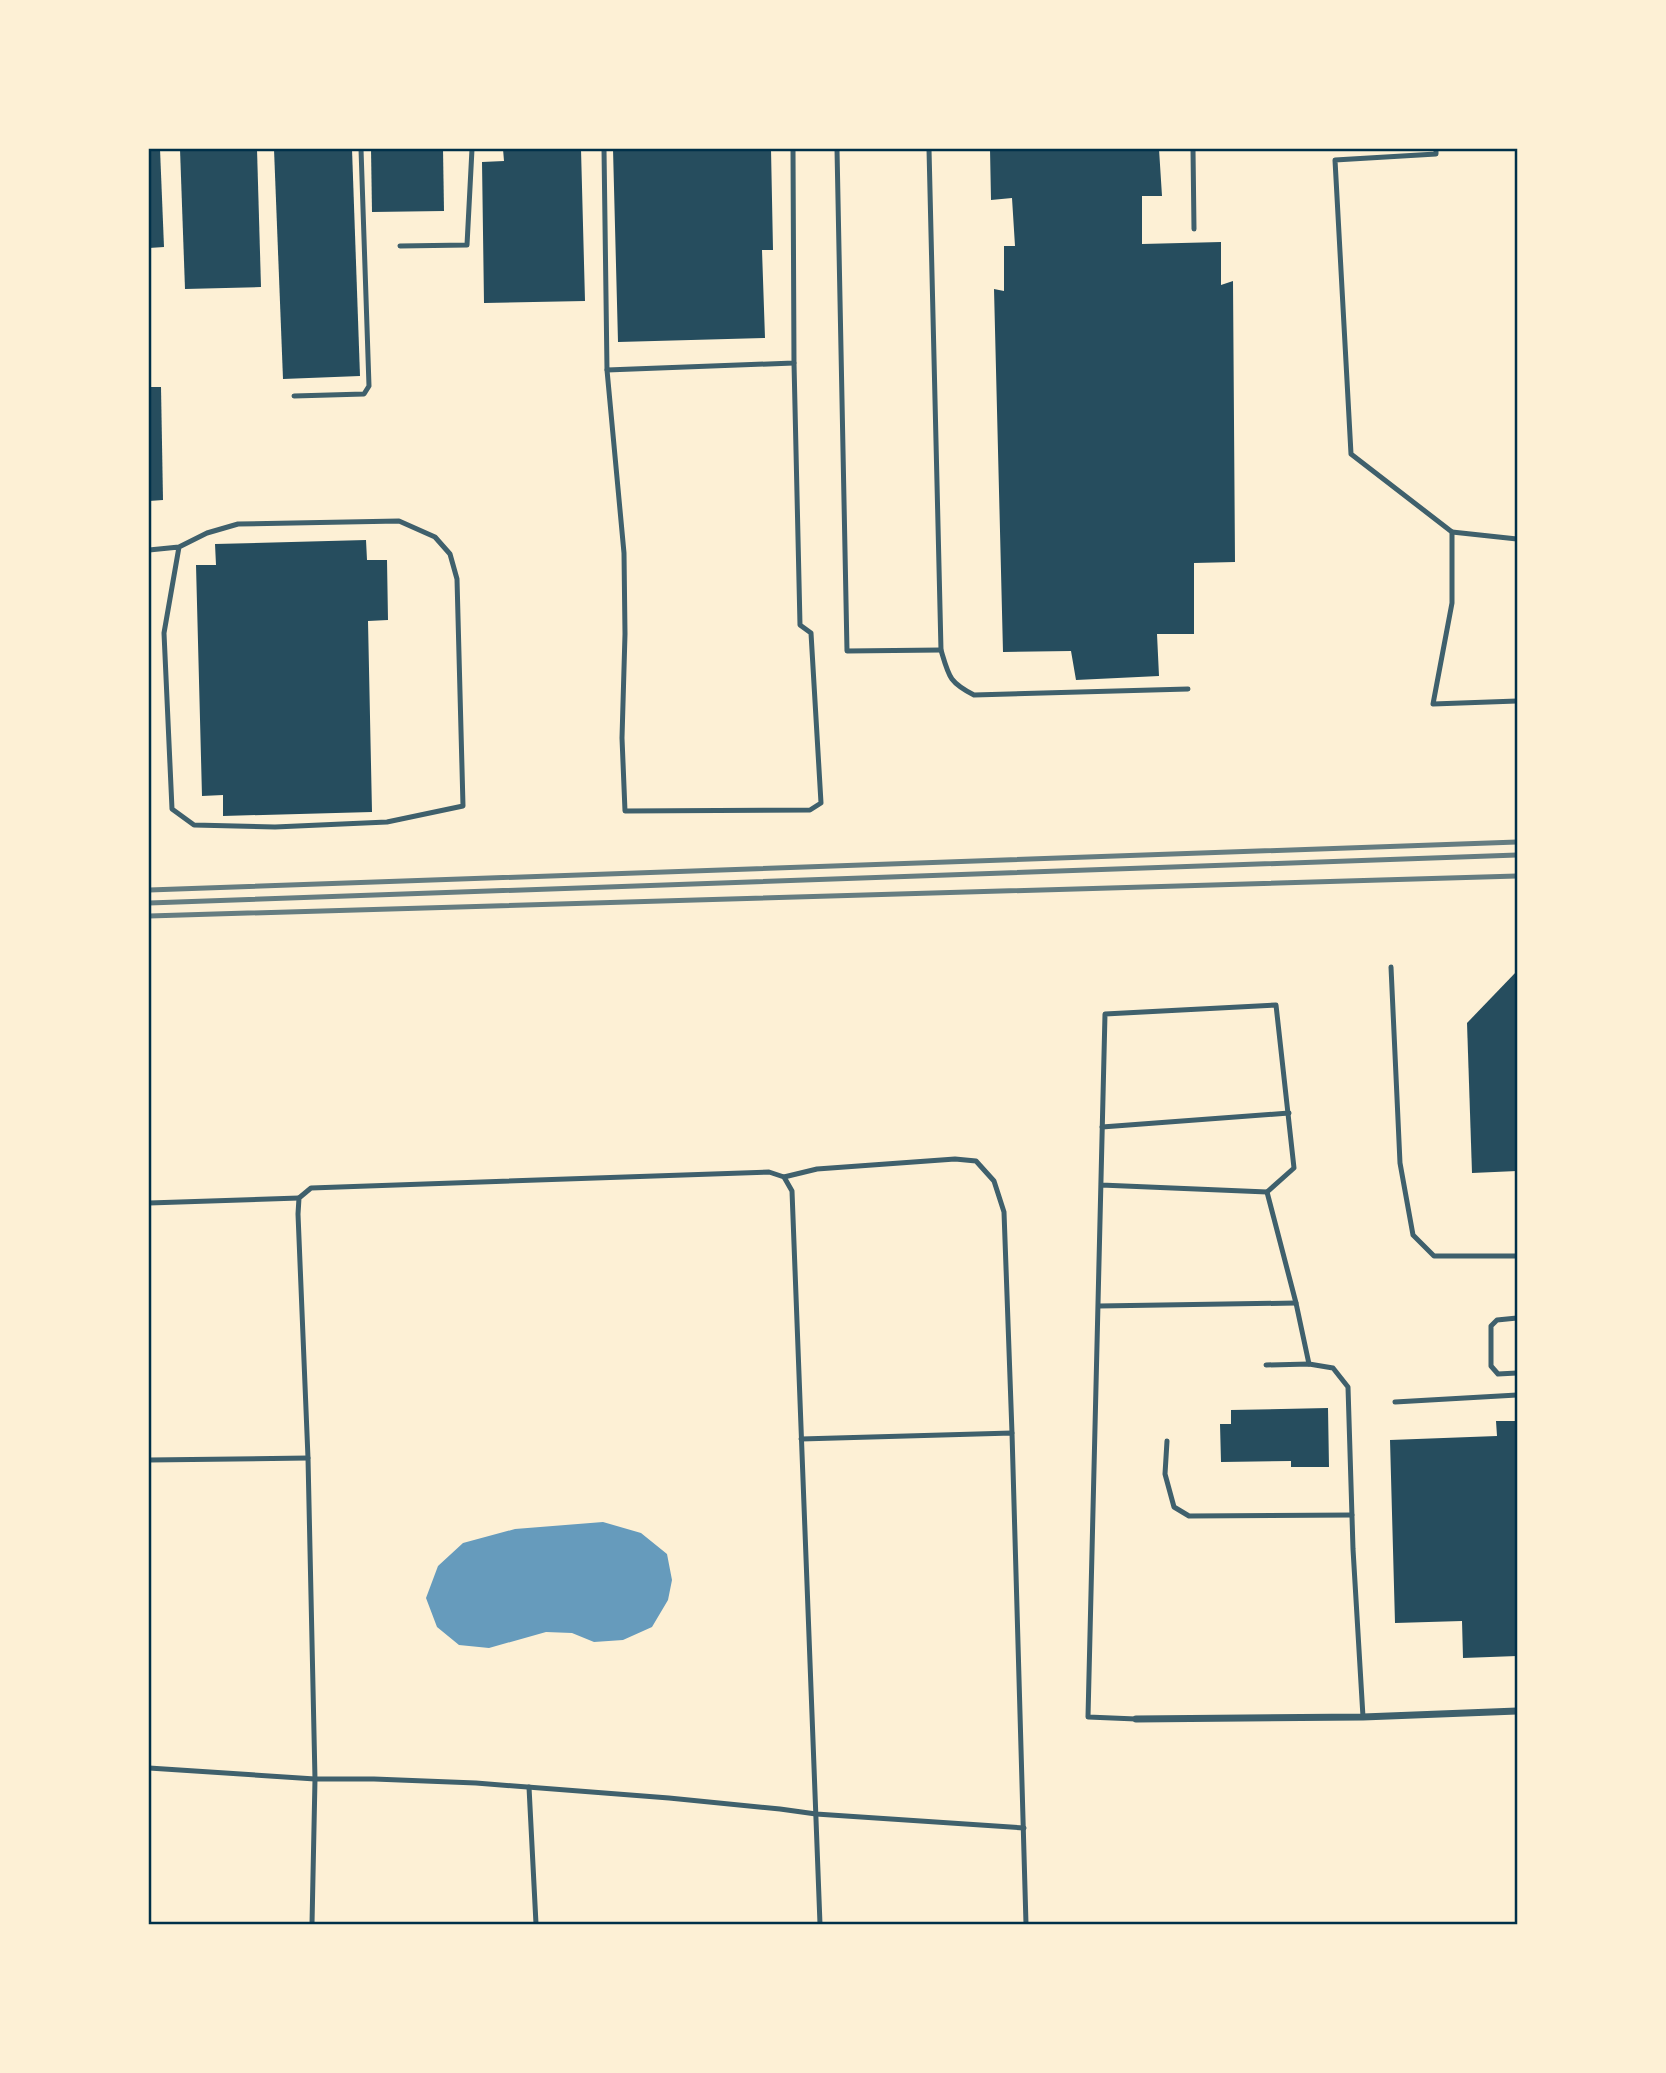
<svg xmlns="http://www.w3.org/2000/svg" width="1666" height="2073" font-family="Arial,sans-serif">
<style>
.water{fill:#669bbc}
.building{fill:#264d5e}
.lines{fill:none;stroke-linecap:round;stroke-linejoin:round}
.service{stroke:#3f606c;stroke-width:5}
.minor{stroke:#3f606c;stroke-width:7}
.rail{stroke:#657d81;stroke-width:5}
.neatline{fill:none;stroke:#003049;stroke-width:2.5}
</style>
<rect width="100%" height="100%" fill="#fdf0d5"/>
<!-- water -->
<path class="water" d="M603,1522L641,1533L667,1554L672,1580L668,1600L652,1627L623,1640L594,1642L572,1633L546,1632L489,1648L459,1645L437,1627L426,1598L438,1566L463,1543L515,1529Z"/>
<!-- building -->
<g class="building">
<path d="M149,149H160L164,247L149,248Z"/>
<path d="M180,149H257L261,287L185,289Z"/>
<path d="M274,149H352L360,376L283,379Z"/>
<path d="M371,149H443L444,211L372,212Z"/>
<path d="M503,149H581L585,301L484,303L482,162L504,161Z"/>
<path d="M613,149H771L773,250H762L765,338L618,342Z"/>
<path d="M990,149H1159L1162,196H1142V244L1221,242V285L1233,281L1235,562L1194,563V634H1157L1159,676L1076,680L1071,651L1003,652L994,289L1004,291V246H1015L1012,198L991,200Z"/>
<path d="M149,387H161L163,500L149,501Z"/>
<path d="M366,540L367,560H387L388,620L368,621L372,812L223,816V795L202,796L196,565H216L215,544Z"/>
<path d="M1517,971V1171L1472,1173L1467,1023Z"/>
<path d="M1328,1408L1329,1467H1291V1461L1221,1462L1220,1424H1231V1410Z"/>
<path d="M1496,1421H1517V1656L1463,1658L1462,1621L1395,1623L1390,1440L1497,1436Z"/>
</g>
<g class="lines">
<!-- service -->
<g class="service">
<path d="M604,149L607,370L794,363L793,149"/>
<path d="M837,149L847,651L941,650"/>
<path d="M929,149L941,650C949,677 949,682 974,695L1188,689"/>
<path d="M1193,149L1194,229"/>
<path d="M1436,149V154L1335,160L1351,454L1452,532V603L1433,704L1517,701"/>
<path d="M400,246L467,245L472,149"/>
<path d="M607,370L624,553L625,634L622,738L625,811L810,810L821,803L811,633L800,625L794,363"/>
<path d="M294,396L364,394L369,386L361,149"/>
<path d="M1452,532L1517,539"/>
<path d="M149,550L179,547L207,533L238,524L399,521L435,537L450,554L457,579L463,806L387,822L275,827L194,825L172,809L164,633L179,547"/>
<path d="M1391,967L1400,1163L1413,1235L1434,1256H1517"/>
<path d="M1102,1127L1289,1113"/>
<path d="M784,1177L817,1169L955,1159L976,1161L994,1181L1004,1212L1012,1433"/>
<path d="M1101,1185L1267,1192L1294,1168L1276,1005L1105,1014C1099,1248 1094,1483 1088,1717L1136,1719"/>
<path d="M1267,1192L1296,1303L1309,1364"/>
<path d="M149,1203L299,1198"/>
<path d="M1099,1306L1296,1303"/>
<path d="M1517,1318L1497,1320L1491,1326V1366L1498,1374L1517,1373"/>
<path d="M1266,1365L1309,1364L1333,1368L1348,1387L1353,1549L1363,1717"/>
<path d="M1395,1402L1517,1395"/>
<path d="M801,1439L1012,1433L1026,1924"/>
<path d="M1167,1441L1165,1474L1174,1507L1189,1516L1352,1515"/>
<path d="M149,1460L308,1458"/>
<path d="M149,1768L315,1779H374L476,1783L669,1798L780,1809L816,1814L1024,1828"/>
<path d="M529,1787L536,1924"/>
<path d="M312,1924L315,1779L308,1458L298,1214L299,1198L311,1188L769,1172L784,1177L792,1191L820,1924"/>
</g>
<!-- minor -->
<path class="minor" d="M1136,1719L1363,1717L1517,1711"/>
<!-- rail -->
<g class="rail">
<path d="M149,890L1517,842"/>
<path d="M149,903L1517,855"/>
<path d="M149,916L1517,876"/>
</g>
</g>
<!-- border -->
<rect width="1666" height="2073" fill="none" stroke="#fdf0d5" stroke-width="301"/>
<rect x="150" y="150" width="1366" height="1773" class="neatline"/>
</svg>
